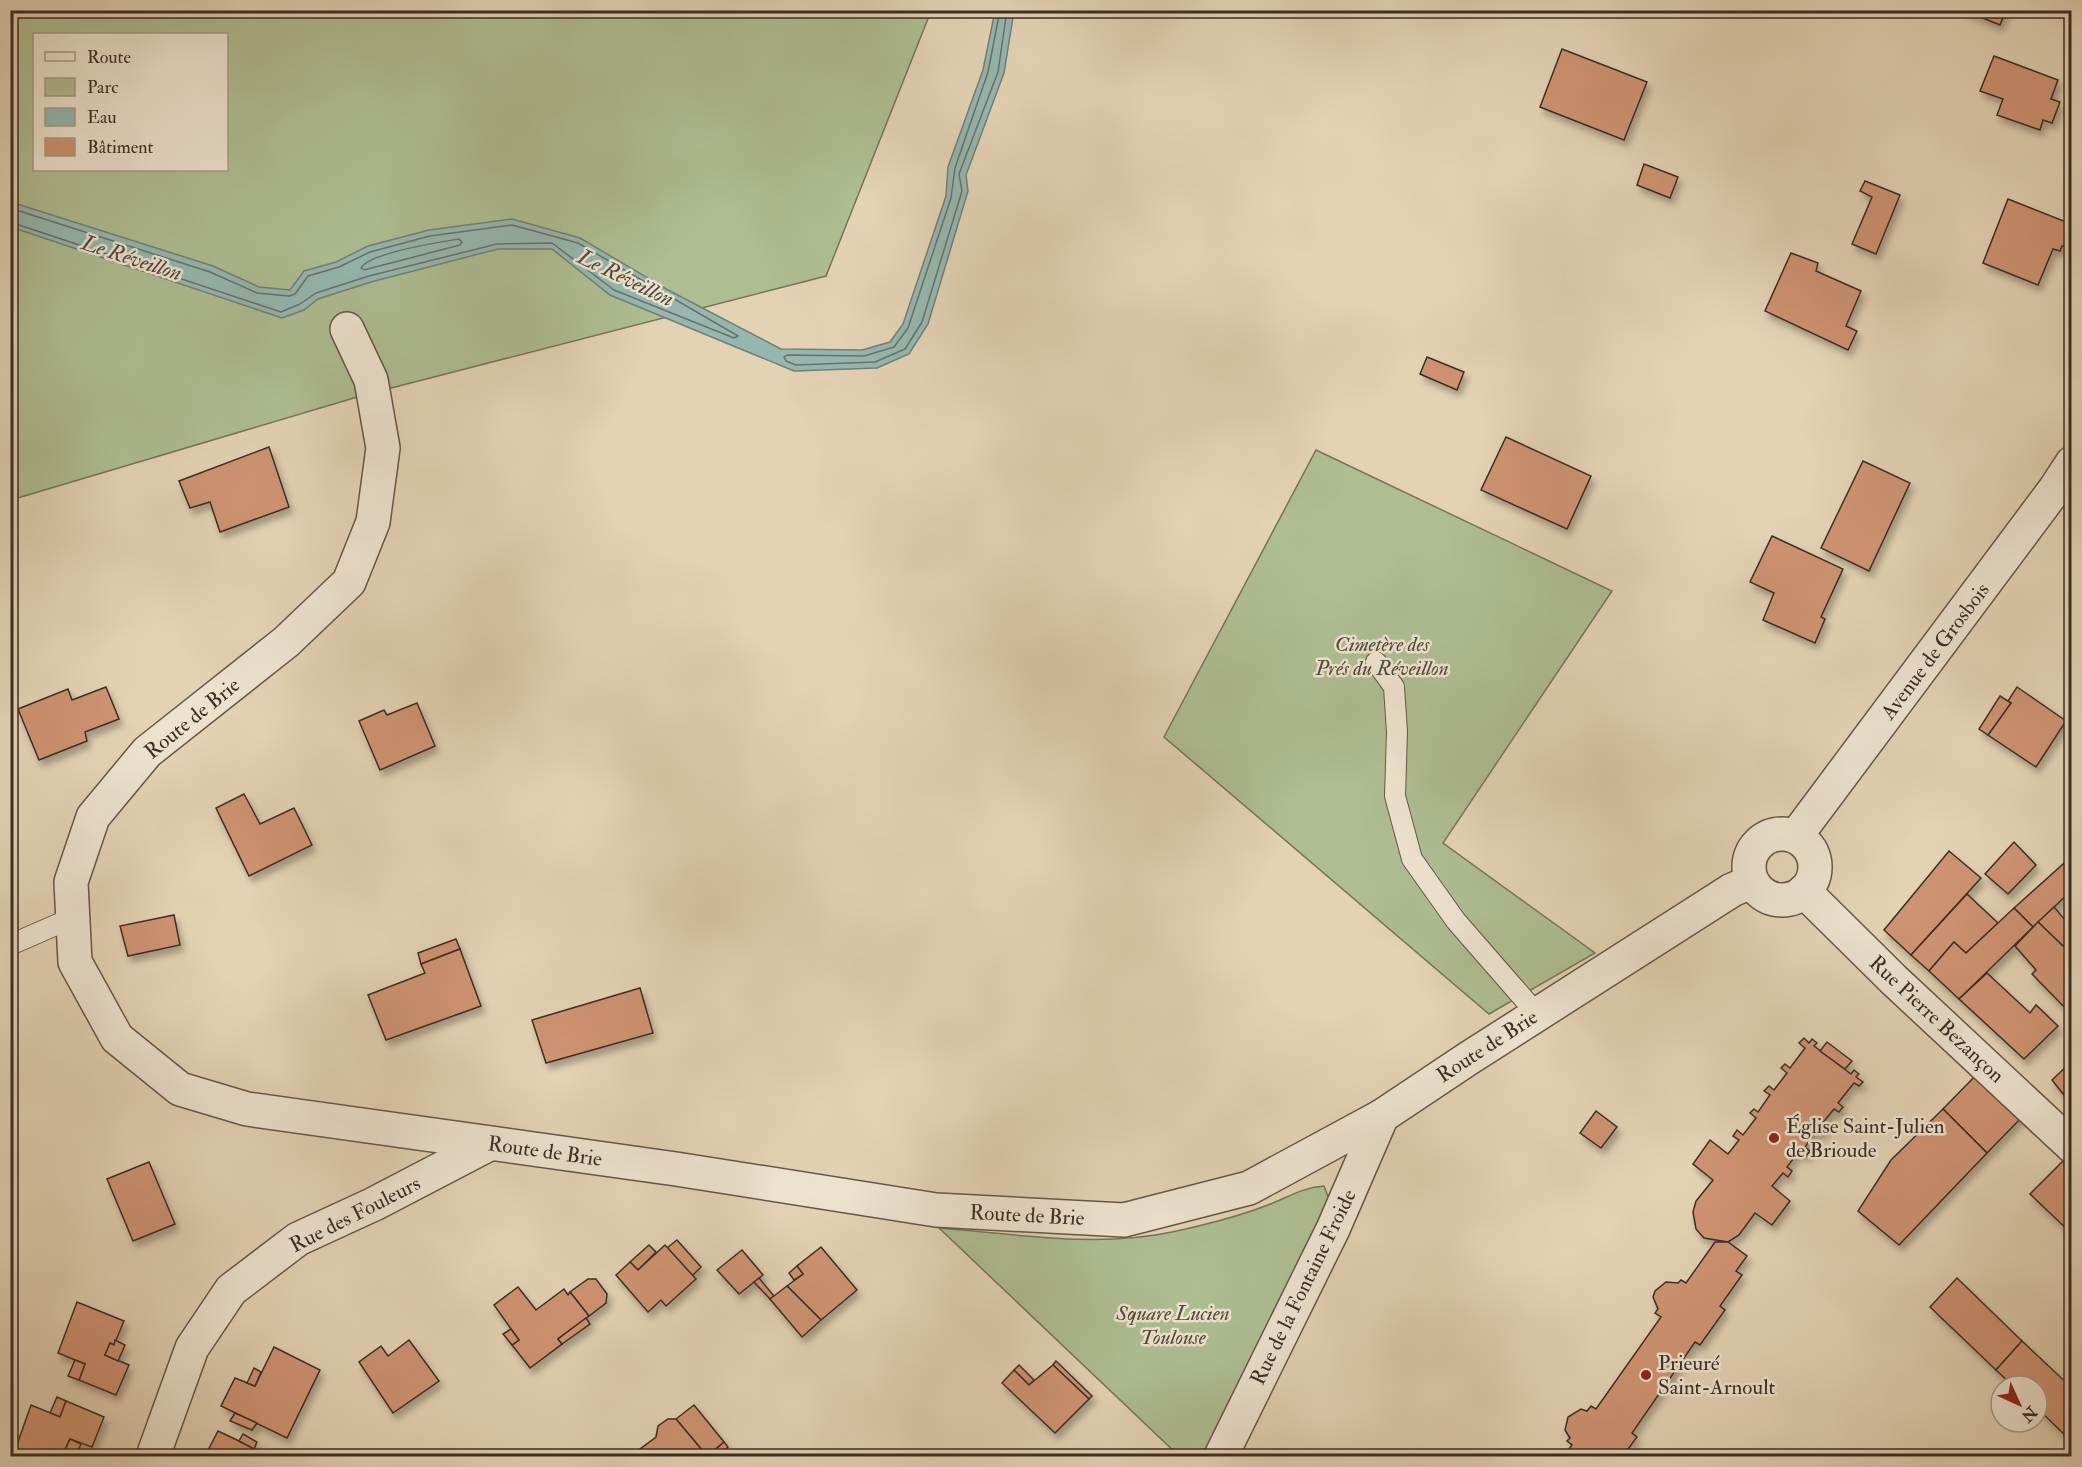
<svg xmlns="http://www.w3.org/2000/svg" width="2082" height="1467" font-family="'IM FELL Double Pica',serif">
<style>
.green{fill:#aebd92;stroke:#76755c;stroke-width:1.5;fill-rule:evenodd}
.water{fill:#95b7b0;stroke:#728078;stroke-width:1.5}
.lines{fill:none;stroke-linecap:round;stroke-linejoin:round}
.shore{stroke:#69726a;stroke-width:1.5}
.building{fill:#ce9372;stroke:#3d2d25;stroke-width:1.5;filter:url(#shadow)}
.service-casing{stroke:#665649;stroke-width:22}
.minor-casing{stroke:#665649;stroke-width:36}
.tertiary-casing{stroke:#665649;stroke-width:36}
.service{stroke:#ede2ce;stroke-width:20}
.minor{stroke:#ede2ce;stroke-width:33}
.tertiary{stroke:#ede2ce;stroke-width:33}
.poi-dot{fill:#8f2418;stroke:#ede2ce;stroke-width:2}
.labels{text-anchor:middle;stroke-width:5;stroke-linejoin:round;paint-order:stroke}
.park-label{font-size:21px;font-style:italic;fill:#544a3b;stroke:#ede2ce}
.street-label{font-size:21px;fill:#3d2d25;stroke:#ede2ce}
.poi-label{font-size:21px;fill:#3d2d25;stroke:#ede2ce;text-anchor:start}
.water-label{font-size:22px;font-style:italic;fill:#4f4941;stroke:#ede2ce}
</style>
<defs>
<filter id="shadow"><feDropShadow dx="3.5" dy="6" stdDeviation="3" flood-color="#0004"/></filter>
</defs>
<rect width="100%" height="100%" fill="#e3d2b4"/>
<filter id="stains"><feTurbulence type="fractalNoise" baseFrequency=".00333" numOctaves="4"/><feColorMatrix values="0 0 0 0 .2 0 0 0 0 .09 0 0 0 0 .02 0 0 0 .5 -.17"/></filter>
<radialGradient id="worn" r=".72"><stop offset=".6" stop-color="#630" stop-opacity="0"/><stop offset="1" stop-color="#630" stop-opacity=".3"/></radialGradient>
<!-- green -->
<g class="green">
<path d="M11,11H931L826,276L364,395L11,500ZM34,34H226V170H34Z"/>
<path d="M1316,450L1612,591L1443,843L1595,953L1489,1014L1164,737Z"/>
<path d="M1324,1186L1332,1207L1210,1456H1179L939,1228C1015,1234 1097,1248 1172,1232C1205,1225 1241,1216 1273,1203C1290,1196 1305,1187 1324,1186Z"/>
</g>
<!-- water -->
<path class="water" d="M995,11H1014L1004,73L966,175L968,191L928,324L909,354L877,368L794,371L610,295L552,249H498L371,282L318,299L304,310L282,318L11,227V202L213,266L259,287L290,290L304,271L336,262L368,246L429,230L512,219L580,238L668,290L781,349L862,350L890,342L903,324L946,196L948,167L983,70Z"/>
<g class="lines">
<!-- shore -->
<g class="shore">
<path d="M1000,10L988,72L955,168L951,198L908,328L894,347L864,356L787,355L784,357L786,361L796,365L875,362L905,349L922,322L962,191L959,174L998,72L1007,10"/>
<path d="M10,208L210,272L257,293L289,296L295,294L308,276L339,267L370,252L430,236L512,225L578,243L738,336L734,338L614,290L552,243L497,244L369,276L316,293L300,304L281,312L10,222"/>
<path d="M459,239L462,242L460,245L364,270L361,268C369,253 440,242 459,239Z"/>
</g>
</g>
<!-- building -->
<g class="building">
<path d="M1963,10H2006L2000,25Z"/>
<path d="M1562,49L1647,82L1624,140L1540,107Z"/>
<path d="M1994,56L2058,80L2051,99L2060,102L2052,123L2043,120L2040,130L1997,115L2003,99L1980,91Z"/>
<path d="M1644,164L1678,177L1670,198L1637,185Z"/>
<path d="M1865,181L1900,195L1876,254L1852,244L1872,197L1860,191Z"/>
<path d="M2008,199L2071,224L2069,229L2072,235L2067,246H2062L2060,251L2053,249L2038,285L1983,263Z"/>
<path d="M1791,253L1818,263L1816,271L1861,291L1846,326L1857,331L1848,350L1765,311Z"/>
<path d="M1427,357L1464,372L1457,390L1420,374Z"/>
<path d="M1506,437L1591,476L1567,529L1481,490Z"/>
<path d="M269,447L289,507L220,532L210,502L190,508L179,481Z"/>
<path d="M1863,461L1910,483L1869,571L1821,548Z"/>
<path d="M1772,536L1843,569L1821,617L1825,619L1815,643L1763,620L1774,593L1750,582Z"/>
<path d="M106,687L119,719L85,732L87,741L39,760L18,709L68,689L72,700Z"/>
<path d="M2017,687L2066,721L2036,767L1988,735L2011,703L2008,701Z"/>
<path d="M2000,696L2011,703L1988,735L1979,729Z"/>
<path d="M417,703L435,746L380,770L359,721L384,710L387,715Z"/>
<path d="M244,794L260,824L294,808L312,845L249,876L216,808Z"/>
<path d="M2014,842L2036,865L2008,894L1985,874Z"/>
<path d="M1949,851L1981,878L1911,955L1884,930Z"/>
<path d="M2072,856V890L2033,927L2014,908Z"/>
<path d="M1967,894L1998,923L1966,953L1954,942L1929,971L1911,955Z"/>
<path d="M2054,907L2072,928V939L2063,946L2038,922Z"/>
<path d="M2014,908L2033,927L1959,999L1929,971L1954,942L1966,953Z"/>
<path d="M174,915L180,945L128,956L120,926Z"/>
<path d="M2038,922L2063,946L2072,940L2070,1013L2032,974L2036,970L2015,946Z"/>
<path d="M456,939L460,949L421,964L418,953Z"/>
<path d="M460,949L481,1006L386,1040L368,995L425,973L421,964Z"/>
<path d="M1987,973L2030,1013L2036,1005L2058,1026L2024,1059L1959,999Z"/>
<path d="M640,988L653,1033L546,1063L532,1020Z"/>
<path d="M1804,1038L1809,1043L1812,1039L1817,1043L1814,1046L1851,1074L1854,1070L1859,1074L1856,1077L1863,1082L1859,1086L1854,1083L1838,1103L1843,1107L1839,1112L1834,1109L1821,1125L1826,1130L1822,1134L1817,1130L1805,1147L1810,1151L1806,1156L1799,1151L1787,1167L1792,1171L1788,1177L1783,1173L1772,1186L1790,1201L1772,1225L1755,1213L1739,1235L1728,1242L1704,1238L1696,1229L1693,1212L1696,1201L1713,1180L1693,1164L1710,1140L1728,1154L1739,1140L1733,1136L1737,1130L1743,1135L1756,1118L1750,1113L1754,1109L1758,1112L1770,1095L1764,1091L1769,1086L1774,1090L1787,1073L1781,1068L1785,1064L1790,1068L1805,1048L1799,1043Z"/>
<path d="M1827,1042L1852,1061L1845,1069L1820,1051Z"/>
<path d="M2072,1061V1105L2052,1080Z"/>
<path d="M1979,1072L2023,1116L1987,1153L1943,1109Z"/>
<path d="M1943,1109L1987,1153L1899,1245L1858,1211L1891,1160Z"/>
<path d="M1596,1111L1617,1127L1601,1148L1580,1133Z"/>
<path d="M2065,1159L2072,1165L2071,1233L2030,1194Z"/>
<path d="M149,1162L175,1224L133,1241L107,1179Z"/>
<path d="M677,1240L701,1267L692,1276L667,1248Z"/>
<path d="M1715,1242H1728L1747,1256L1736,1271L1742,1275L1720,1306L1725,1310L1700,1345L1695,1342L1632,1433L1637,1437L1623,1456H1564L1572,1445L1567,1441L1570,1438L1565,1430L1568,1417L1581,1409L1587,1411L1591,1406L1596,1409L1661,1317L1655,1313L1658,1309L1653,1297L1655,1291L1666,1282L1678,1283L1681,1280L1686,1283Z"/>
<path d="M649,1245L656,1252L638,1270L630,1262Z"/>
<path d="M665,1245L696,1279L666,1306L661,1300L648,1312L616,1275L630,1262L638,1270Z"/>
<path d="M821,1247L857,1290L821,1320L787,1286L803,1274L797,1266Z"/>
<path d="M742,1250L763,1275L739,1294L717,1270Z"/>
<path d="M797,1266L803,1274L794,1280L789,1273Z"/>
<path d="M759,1278L774,1296L770,1299L754,1282Z"/>
<path d="M1957,1278L2022,1341L1996,1370L1930,1307Z"/>
<path d="M588,1279H596L607,1294L606,1303L589,1316L570,1292Z"/>
<path d="M787,1286L821,1320L802,1337L770,1299Z"/>
<path d="M518,1287L536,1310L564,1289L568,1295L570,1292L589,1316L558,1339L562,1344L530,1368L512,1345L519,1340L494,1305Z"/>
<path d="M77,1302L124,1321L114,1345L110,1343L105,1355L129,1365L116,1395L79,1380L85,1364L58,1353Z"/>
<path d="M586,1318L590,1324L562,1344L558,1339Z"/>
<path d="M511,1329L519,1340L512,1345L503,1334Z"/>
<path d="M115,1340L125,1345L118,1361L105,1355L110,1343L114,1345Z"/>
<path d="M409,1340L439,1381L393,1413L359,1362L381,1346L388,1356Z"/>
<path d="M2022,1341L2072,1388V1432L2067,1437L2037,1408V1386H2013L1996,1370Z"/>
<path d="M274,1347L320,1370L287,1438L221,1406L235,1378L255,1386Z"/>
<path d="M75,1360L85,1364L79,1380L68,1376Z"/>
<path d="M1056,1361L1092,1396L1089,1399L1053,1365Z"/>
<path d="M1019,1365L1034,1380L1029,1385L1014,1370Z"/>
<path d="M1053,1365L1089,1399L1055,1433L1002,1383L1014,1370L1029,1385Z"/>
<path d="M254,1368L261,1372L255,1386L247,1383Z"/>
<path d="M57,1397L66,1401L60,1417L50,1413Z"/>
<path d="M66,1401L104,1417L92,1447L70,1439L65,1450L69,1452L67,1456H13L31,1405L60,1417Z"/>
<path d="M694,1405L724,1442L707,1456L676,1419Z"/>
<path d="M235,1413L257,1423L252,1430L230,1421Z"/>
<path d="M668,1419H676L707,1456H639L636,1452L656,1437L658,1426Z"/>
<path d="M218,1431L239,1441L268,1456H205Z"/>
<path d="M243,1434L257,1442L254,1449L239,1441Z"/>
<path d="M70,1439L81,1444L76,1456L65,1450Z"/>
<path d="M724,1442L728,1447L718,1456H708Z"/>
</g>
<g class="lines">
<!-- service casing -->
<g class="service-casing">
<g id="service">
<path d="M1376,662L1394,687L1397,732L1395,796L1412,859L1456,921L1537,1014"/>
<path d="M10,945L72,918"/>
</g>
</g>
<!-- minor casing -->
<g class="minor-casing">
<g id="minor">
<path d="M347,329L371,380L383,448L373,522L349,582L286,642L147,752L93,817L71,882L75,962L117,1038L180,1089L247,1109L676,1169L936,1210L1124,1220L1249,1188L1382,1116L1469,1058L1732,890L1751,882"/>
<path d="M1804,891L1894,980L2072,1146"/>
<path d="M153,1456L192,1348L231,1290L298,1239L374,1204L489,1144"/>
<path d="M1221,1456L1333,1229L1382,1116"/>
</g>
</g>
<!-- tertiary casing -->
<g class="tertiary-casing">
<g id="tertiary">
<circle cx="1782" cy="867" r="33"/>
<path d="M1796,836L2055,489L2072,463"/>
</g>
</g>
<!-- service -->
<use href="#service" class="service"/>
<!-- minor -->
<use href="#minor" class="minor"/>
<!-- tertiary -->
<use href="#tertiary" class="tertiary"/>
</g>
<!-- markers -->
<g class="poi-dot">
<circle cx="1774" cy="1138" r="6"/>
<circle cx="1646" cy="1375" r="6"/>
</g>
<g class="labels">
<!-- park labels -->
<g class="park-label">
<text x="1382" y="651">Cimetère des<tspan x="1382" dy="24">Prés du Réveillon</tspan></text>
<text x="1173" y="1320">Square Lucien<tspan x="1173" dy="24">Toulouse</tspan></text>
</g>
<!-- street labels -->
<g class="street-label">
<text transform="translate(1935 651) rotate(-53)" y="7">Avenue de Grosbois</text>
<text transform="translate(192 718) rotate(-39)" y="7">Route de Brie</text>
<text transform="translate(1937 1019) rotate(43)" y="7">Rue Pierre Bezançon</text>
<text transform="translate(1487 1046) rotate(-33)" y="7">Route de Brie</text>
<text transform="translate(545 1151) rotate(8)" y="7">Route de Brie</text>
<text transform="translate(355 1214) rotate(-27)" y="7">Rue des Fouleurs</text>
<text transform="translate(1027 1215) rotate(3)" y="7">Route de Brie</text>
<text transform="translate(1303 1287) rotate(-64)" y="7">Rue de la Fontaine Froide</text>
</g>
<!-- poi labels -->
<g class="poi-label">
<text x="1786" y="1133">Église Saint-Julien<tspan x="1786" dy="24">de Brioude</tspan></text>
<text x="1658" y="1370">Prieuré<tspan x="1658" dy="24">Saint-Arnoult</tspan></text>
</g>
<!-- water labels -->
<g class="water-label">
<text transform="translate(132 257) rotate(18)" y="8">Le Réveillon</text>
<text transform="translate(626 277) rotate(26)" y="8">Le Réveillon</text>
</g>
</g>
<!-- margin -->
<rect width="2082" height="1467" fill="none" stroke="#e3d2b4" stroke-width="36"/>
<rect x="12" y="12" width="2058" height="1443" fill="none" stroke="#3d2d25" stroke-width="3"/>
<rect x="18" y="18" width="2046" height="1431" fill="none" stroke="#3d2d25" stroke-width="1.5"/>
<!-- legend -->
<rect x="33" y="33" width="195" height="138" fill="#ede2ce" stroke="#a79a8a" stroke-width="1.5"/>
<rect x="45" y="52" width="30" height="9" fill="#ede2ce" stroke="#a79a8a" stroke-width="1.5"/>
<text x="87" y="63" font-size="18" fill="#3d2d25">Route</text>
<rect x="45" y="78" width="30" height="18" fill="#aebd92" stroke="#a79a8a" stroke-width="1.5"/>
<text x="87" y="93" font-size="18" fill="#3d2d25">Parc</text>
<rect x="45" y="108" width="30" height="18" fill="#95b7b0" stroke="#a79a8a" stroke-width="1.5"/>
<text x="87" y="123" font-size="18" fill="#3d2d25">Eau</text>
<rect x="45" y="138" width="30" height="18" fill="#ce9372" stroke="#a79a8a" stroke-width="1.5"/>
<text x="87" y="153" font-size="18" fill="#3d2d25">Bâtiment</text>
<!-- north arrow -->
<g transform="translate(2019 1404) rotate(135)"><circle r="28" fill="#ede2ce" stroke="#a79a8a" stroke-width="1.5"/>
<path d="M0-4.5L10 22L0 15L-10 22Z" fill="#8f2418"/>
<text y="-9" font-size="16" font-weight="bold" text-anchor="middle" fill="#3d2d25">N</text>
</g>
<rect width="100%" height="100%" filter="url(#stains)"/>
<rect width="100%" height="100%" fill="url(#worn)"/>
</svg>
